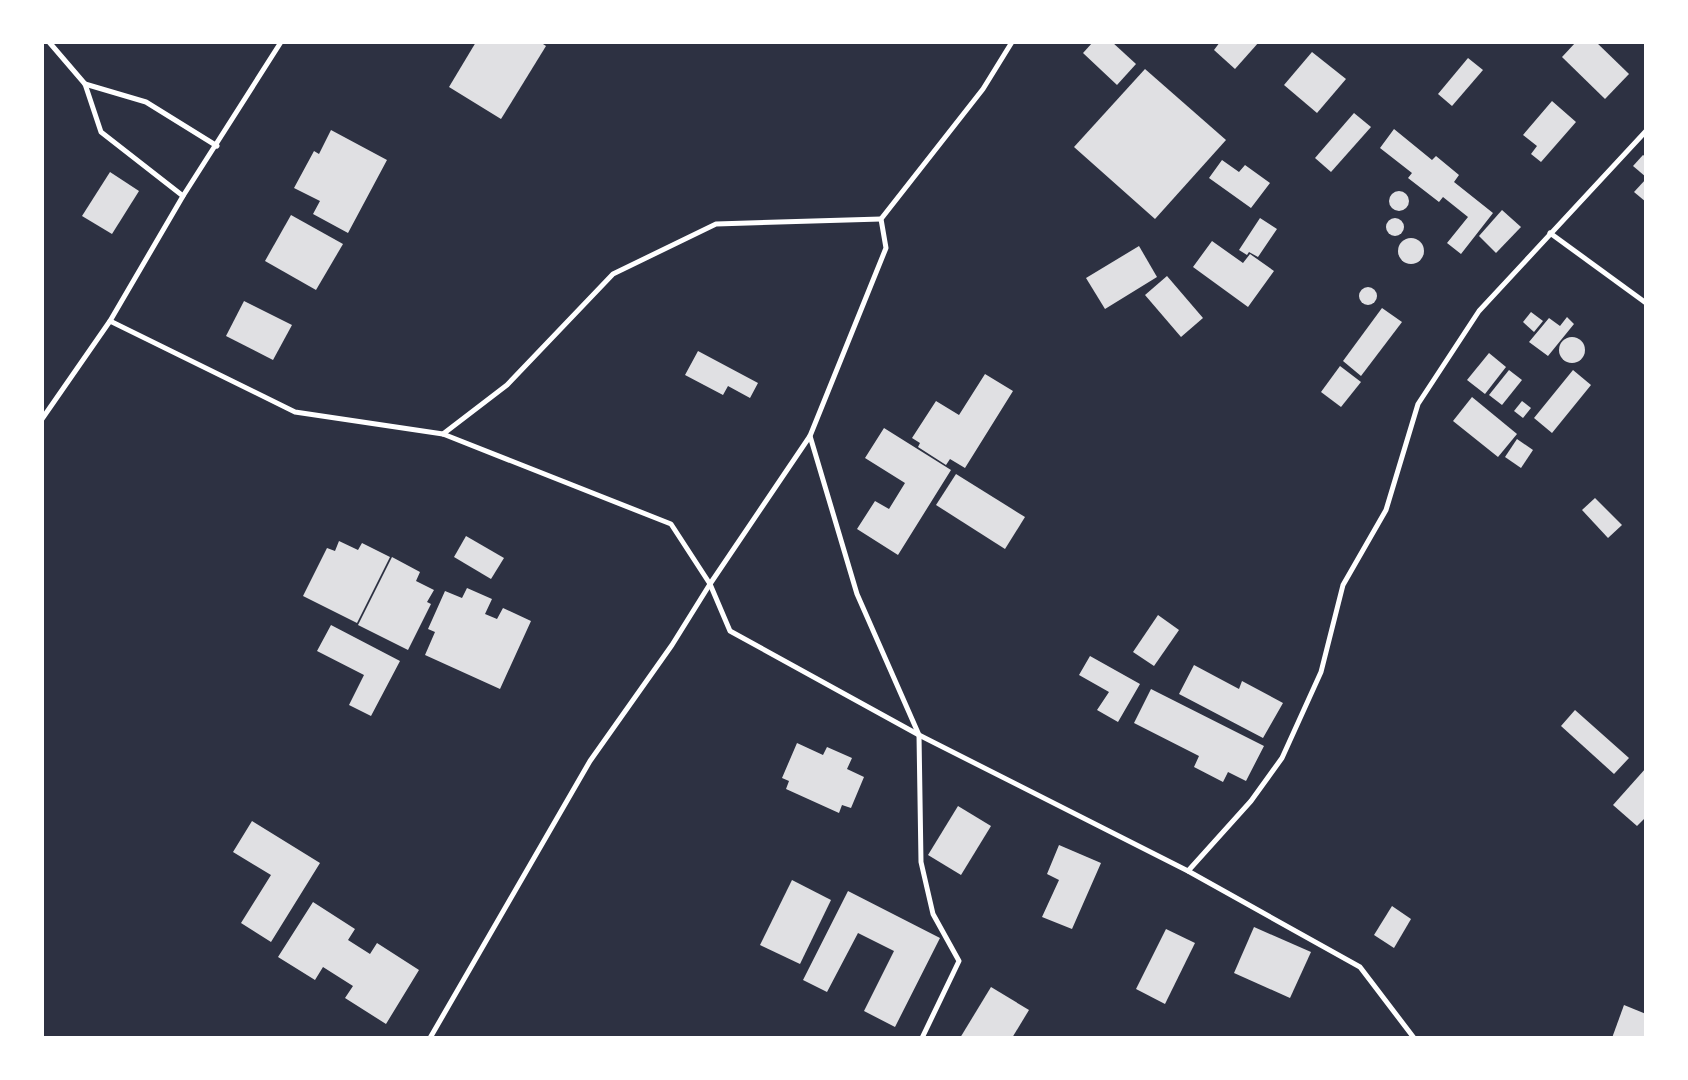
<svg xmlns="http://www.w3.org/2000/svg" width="1688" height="1080" font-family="'Exo 2',sans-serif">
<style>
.building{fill:#e0e0e3}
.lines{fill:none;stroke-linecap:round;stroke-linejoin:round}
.minor{stroke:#fff;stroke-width:5}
</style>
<rect width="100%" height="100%" fill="#2d3142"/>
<!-- building -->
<g class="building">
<path d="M476,42H540L546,46L501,119L449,87Z"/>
<path d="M1093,42H1112L1136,64L1117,85L1083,53Z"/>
<path d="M1220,42H1259L1235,69L1214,50Z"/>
<path d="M1576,42H1596L1629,74L1605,99L1562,57Z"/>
<path d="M1312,52L1346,79L1317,113L1284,85Z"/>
<path d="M1468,58L1483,70L1452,106L1438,94Z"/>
<path d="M1145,69L1226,140L1155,219L1074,147Z"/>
<path d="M1552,101L1576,122L1541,162L1531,154L1537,146L1523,135Z"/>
<path d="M1354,113L1371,127L1331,172L1315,158Z"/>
<path d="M1394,129L1432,160L1436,156L1459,175L1454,182L1493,213L1461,254L1447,243L1468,217L1443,197L1439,202L1408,178L1412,173L1380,148Z"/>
<path d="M331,130L387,160L348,233L313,214L320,201L294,188L314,151L319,154Z"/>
<path d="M1643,155L1646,157V177L1633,166Z"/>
<path d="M1222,160L1239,172L1245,165L1270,183L1251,208L1209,178Z"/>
<path d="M110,172L139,191L112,234L82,216Z"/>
<path d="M1646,179V202L1634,192Z"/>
<circle cx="1399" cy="201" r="10"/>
<path d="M1502,210L1521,227L1496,253L1479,236Z"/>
<path d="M291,215L343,244L316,290L265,261Z"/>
<circle cx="1395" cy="227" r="9"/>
<path d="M1260,218L1277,229L1258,257L1249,252L1247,255L1239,250Z"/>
<circle cx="1411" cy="251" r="13"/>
<path d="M1212,241L1243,263L1250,254L1274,271L1248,307L1193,267Z"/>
<path d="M1139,246L1157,277L1105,309L1086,278Z"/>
<path d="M1167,276L1203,318L1181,337L1145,295Z"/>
<circle cx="1368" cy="296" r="9"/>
<path d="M244,301L292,325L273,360L226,336Z"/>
<path d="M1382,308L1402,322L1361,376L1343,361Z"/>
<path d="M1531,312L1543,321L1534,332L1523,322Z"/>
<path d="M1567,317L1574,324L1548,356L1529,342L1549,318L1560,326Z"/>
<circle cx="1572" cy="350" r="13"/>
<path d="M698,351L758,383L750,398L728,386L723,395L685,375Z"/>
<path d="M1489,353L1506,367L1485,394L1467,380Z"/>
<path d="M1340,366L1361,382L1341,407L1321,392Z"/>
<path d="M1509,370L1522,380L1502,405L1489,395Z"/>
<path d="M1573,370L1591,385L1552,433L1534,418Z"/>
<path d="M985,374L1013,391L965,468L950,459L946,465L918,447L920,443L912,438L936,401L959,415Z"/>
<path d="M1472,397L1517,434L1498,457L1453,421Z"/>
<path d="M1522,401L1531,408L1523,418L1514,411Z"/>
<path d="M884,428L951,470L898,555L857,529L875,501L889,509L905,483L865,458Z"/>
<path d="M1517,439L1533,450L1521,468L1505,457Z"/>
<path d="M956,474L1025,517L1005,549L936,505Z"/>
<path d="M1595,498L1622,525L1608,538L1582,510Z"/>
<path d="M466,536L504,558L491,579L454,557Z"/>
<path d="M339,541L358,550L362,543L390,557L357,623L303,596L327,548L335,551Z"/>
<path d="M392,557L420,572L416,581L434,590L427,602L431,604L408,650L358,625Z"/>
<path d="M467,588L492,599L485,614L497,619L503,608L531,621L500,689L425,655L435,632L428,629L445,591L462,598Z"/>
<path d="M1158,615L1179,630L1154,666L1133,652Z"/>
<path d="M331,625L400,661L371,716L349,705L364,675L317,651Z"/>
<path d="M1090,656L1140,684L1118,722L1097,710L1109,692L1079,675Z"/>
<path d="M1194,665L1239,689L1242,681L1283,703L1263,738L1179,694Z"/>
<path d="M1151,689L1264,746L1246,781L1228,772L1223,782L1194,767L1199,756L1134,723Z"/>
<path d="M1575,710L1629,758L1614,774L1561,726Z"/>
<path d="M797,743L823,755L827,747L852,758L847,769L864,777L851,808L842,805L839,813L786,789L789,781L782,778Z"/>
<path d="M1646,768V817L1637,826L1613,805Z"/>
<path d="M958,806L991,826L961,875L928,855Z"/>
<path d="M252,821L320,863L271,942L241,923L271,875L233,852Z"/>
<path d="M1059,845L1101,863L1072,929L1042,917L1059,880L1047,874Z"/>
<path d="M792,880L831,900L800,964L760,945Z"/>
<path d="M848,891L940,938L895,1027L864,1011L894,951L858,933L827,992L803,980Z"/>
<path d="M313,902L355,929L348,940L370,954L377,943L419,970L386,1024L345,998L353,986L323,967L315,980L278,957Z"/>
<path d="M1392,906L1411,919L1394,948L1374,935Z"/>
<path d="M1254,927L1311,952L1290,998L1234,973Z"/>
<path d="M1166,929L1195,943L1165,1004L1136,989Z"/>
<path d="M991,987L1029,1010L1012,1038H960Z"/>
<path d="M1624,1005L1646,1014V1038H1612Z"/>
</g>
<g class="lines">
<!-- minor -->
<g class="minor">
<path d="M49,42L85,84L101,132L183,196"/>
<path d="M85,84L146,102L217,146"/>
<path d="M1550,233L1646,303"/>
<path d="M110,321L295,412L443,434L671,524L710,584L730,631L919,735L1188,871L1360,967L1414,1038"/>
<path d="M42,419L110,321L183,196L281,42"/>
<path d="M443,434L507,385L613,274L716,224L881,219"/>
<path d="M810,436L857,594L919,735L921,862L933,914L959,961L922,1038"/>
<path d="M1188,871L1251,801L1282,758L1321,672L1343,585L1386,510L1418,404L1479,311L1646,131"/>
<path d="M430,1038L590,761L672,645L710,584L810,436L886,248L881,219L983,89L1012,42"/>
</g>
</g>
<!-- border -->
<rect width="1688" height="1080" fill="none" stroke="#ffffff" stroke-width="88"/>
</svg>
